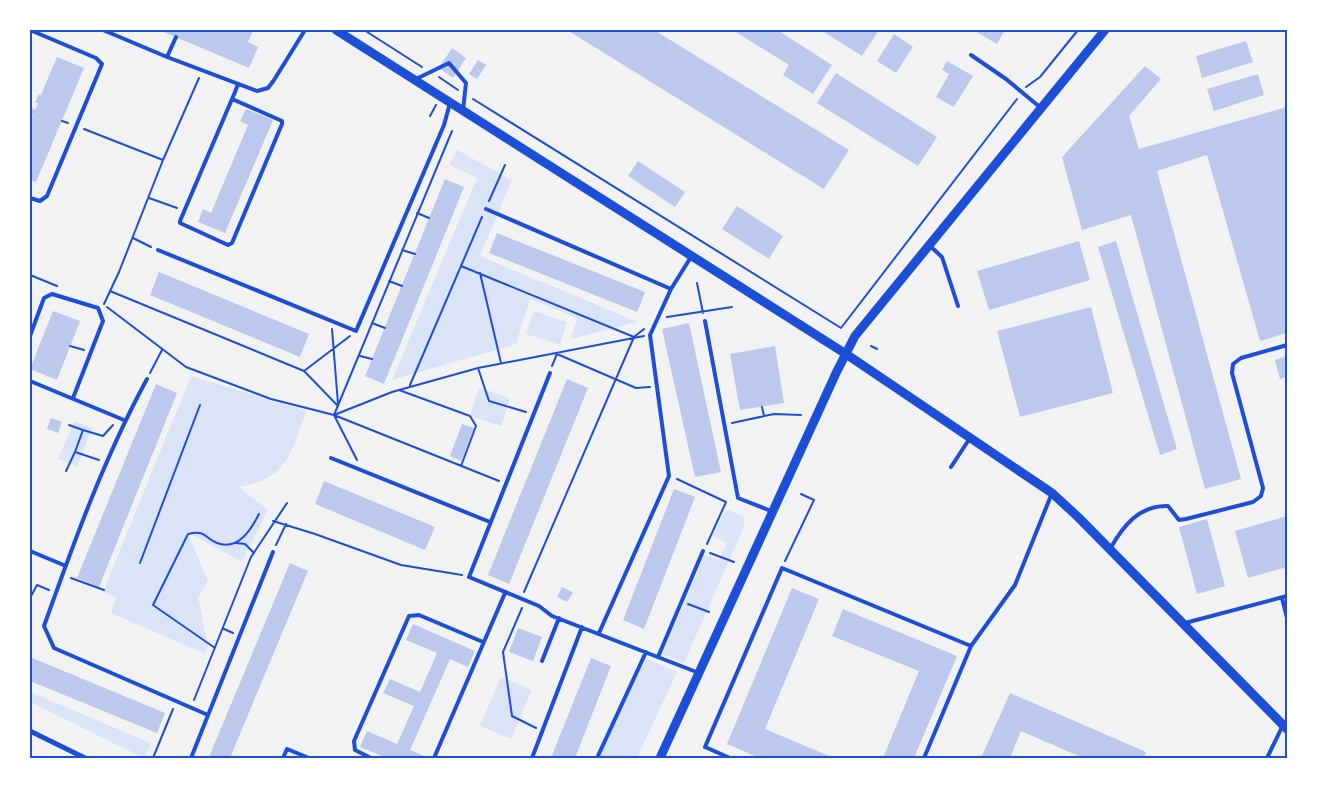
<svg xmlns="http://www.w3.org/2000/svg" width="1317" height="788" font-family="Manrope,sans-serif">
	<rect width="100%" height="100%" fill="#f2f2f2"/>
	<path fill="#dbe4f7" d="M457,150L512,180L480,256L638,322L571,339L577,318L530,299L516,344L392,380L477,178L449,165Z
		M534,311L567,322L560,345L526,334Z
		M191,376L306,411C292,452 287,479 239,487L268,510L242,562L187,532L208,581L198,597L208,646L205,654L111,613L116,598L103,592Z
		M479,388L510,398L501,426L470,416Z
		M74,421L92,428L77,467L58,459Z
		M728,510L743,516L745,521L743,529L684,663L662,654L705,555L719,560L727,543L713,536L724,512Z
		M645,658L677,672L637,758H599Z
		M501,677L532,690L511,739L480,726Z
		M30,692L151,743L144,758L30,702Z"/>
	<path fill="#bdc9ec" d="M159,30H253L248,42L258,47L249,68Z
		M567,30H654L849,150L824,189Z
		M733,30H777L832,65L813,94L783,75L789,65Z
		M821,30H879L862,56Z
		M973,30H1005L997,44Z
		M894,34L913,47L896,73L877,61Z
		M1246,41L1253,62L1202,78L1196,56Z
		M452,48L466,58L453,78L439,68Z
		M57,57L84,68L36,182L30,180V121L33,115L30,114V107L35,110L38,103H35L39,94L41,95Z
		M478,60L486,65L477,79L469,74Z
		M947,61L973,76L954,107L936,97L949,74L942,70Z
		M1145,66L1161,79L1129,116L1139,149L1287,107V333L1260,341L1207,155L1157,171L1241,479L1205,489L1131,215L1082,230L1062,157Z
		M836,73L937,137L918,166L817,103Z
		M1258,74L1264,95L1214,111L1207,89Z
		M246,109L273,120L225,233L198,222L203,209L211,213L248,125L240,121Z
		M638,161L685,192L675,207L628,176Z
		M445,179L464,187L384,384L365,376Z
		M737,206L783,236L769,259L722,229Z
		M497,233L645,292L637,312L489,253Z
		M1079,241L1090,280L989,310L977,271Z
		M1116,241L1177,449L1160,455L1098,247Z
		M159,272L309,334L300,357L150,295Z
		M1091,307L1113,393L1020,417L997,331Z
		M53,311L80,321L57,380L30,369Z
		M689,323L721,472L695,477L662,329Z
		M775,346L784,403L740,410L730,354Z
		M1287,356V377L1280,379L1275,360Z
		M567,379L588,388L509,584L488,575Z
		M156,384L177,393L99,587L77,578Z
		M51,418L62,422L58,433L47,429Z
		M462,424L474,428L461,461L450,456Z
		M324,481L435,527L425,550L315,504Z
		M674,489L695,497L644,629L623,620Z
		M1287,516V567L1248,578L1235,531Z
		M1207,519L1225,586L1197,594L1179,527Z
		M290,563L308,571L230,758L209,757Z
		M562,587L573,592L567,602L557,597Z
		M792,588L819,599L765,729L834,758H760L727,744Z
		M843,609L957,656L914,758H883L919,671L832,636Z
		M413,624L475,651L468,667L450,659L410,750L429,758H387L360,747L367,731L397,744L414,706L383,693L390,679L420,692L437,653L406,640Z
		M518,628L542,637L533,661L509,652Z
		M30,657L165,713L157,733L30,681Z
		M591,658L611,666L575,758H551Z
		M1010,693L1146,752L1144,758H1083L1021,731L1010,758H981Z"/>
	<g fill="none" stroke-linecap="round" stroke-linejoin="round">
		<path stroke="#1d4ed8" stroke-width="2" d="M364,30L422,67
			M439,77L458,90
			M1026,87L1040,77L1078,30
			M473,99L841,328L1017,99
			M430,116L436,105
			M62,121L68,123
			M84,129L163,160
			M149,198L177,208
			M489,201L505,165
			M417,213L429,218
			M133,238L151,247
			M402,250L415,254
			M461,266L634,337
			M480,273L501,363
			M30,275L57,286
			M389,281L402,286
			M697,283L703,313
			M110,291L304,371L350,336
			M104,304L119,272L163,160L199,78
			M107,307L186,367L271,399L334,415L499,481
			M667,317L732,307
			M372,323L385,328
			M332,329L338,404
			M70,346L84,350
			M871,346L877,349
			M360,356L372,359
			M552,366L557,354L636,388L650,387
			M478,368L489,401L526,412
			M305,372L338,406
			M150,373L162,350
			M410,385L482,217
			M399,390L470,416L476,426L461,466
			M762,407L764,416
			M334,415L392,392L478,368L644,336
			M334,415L452,131
			M334,415L357,460
			M732,423L774,414L801,415
			M69,425L83,430
			M99,460L75,452L83,430L103,436L113,425
			M66,471L75,452
			M677,479L726,502L707,544
			M273,521L315,534L401,565L462,575
			M236,543L245,544L253,552
			M276,545L286,524
			M710,553L734,562
			M785,561L814,500L801,494
			M140,563L200,405
			M71,578L104,590
			M524,592L634,337L644,329
			M30,598L37,585L49,590
			M688,604L709,612
			M522,608L503,652L512,716L536,728
			M224,629L233,633
			M215,648L153,605L188,534C207,530 203,537 217,543C238,551 251,530 259,514
			M194,700L251,557L287,503
			M153,758L173,709"/>
		<path stroke="#1d4ed8" stroke-width="4" d="M30,30L96,58L102,64L47,196L40,201L30,198
			M103,30L167,57L257,91L268,88L274,80L305,30
			M971,55L1006,79L1041,108
			M167,57L176,37
			M416,79L449,63L466,83L463,110
			M232,99L282,121V124L232,243L228,245L180,223V221L235,92L238,84
			M486,209L671,289
			M930,246L942,257L958,306
			M158,250L356,331L444,125L450,103
			M705,321L738,498L771,511
			M30,336L44,298L52,294L98,308L103,321L73,398
			M550,373L469,577L539,606L552,616L699,673
			M147,379C104,458 74,542 44,626L54,648L208,715
			M30,381L124,420
			M331,458L490,522
			M951,467L970,438
			M1110,549C1123,526 1139,505 1168,506L1179,520L1186,519L1253,502L1261,496L1263,488L1232,373L1233,364L1241,358L1287,345
			M30,551L66,566
			M1282,598L1287,618
			M1185,623L1287,596
			M599,633L669,476L650,335L671,289L691,257
			M658,657L703,551
			M542,661L559,618
			M191,758L273,552
			M283,758L287,749L309,758
			M371,758L355,750L354,741L409,616L419,615L483,642
			M434,758L505,593
			M532,758L582,627
			M597,758L646,652
			M730,758L705,747L782,568L971,646
			M924,758L971,646L1015,585L1052,493
			M1267,758L1283,725"/>
		<path stroke="#1d4ed8" stroke-width="5" d="M30,731L85,758"/>
		<path stroke="#1d4ed8" stroke-width="9" d="M336,30L846,354L1052,493L1078,517L1287,729
			M660,758L837,371L855,336L1105,30"/>
	</g>
	<rect width="1317" height="788" fill="none" stroke="#ffffff" stroke-width="62"/>
	<rect x="31" y="31" width="1255" height="726" fill="none" stroke="#1d4ed8" stroke-width="2"/>
</svg>
